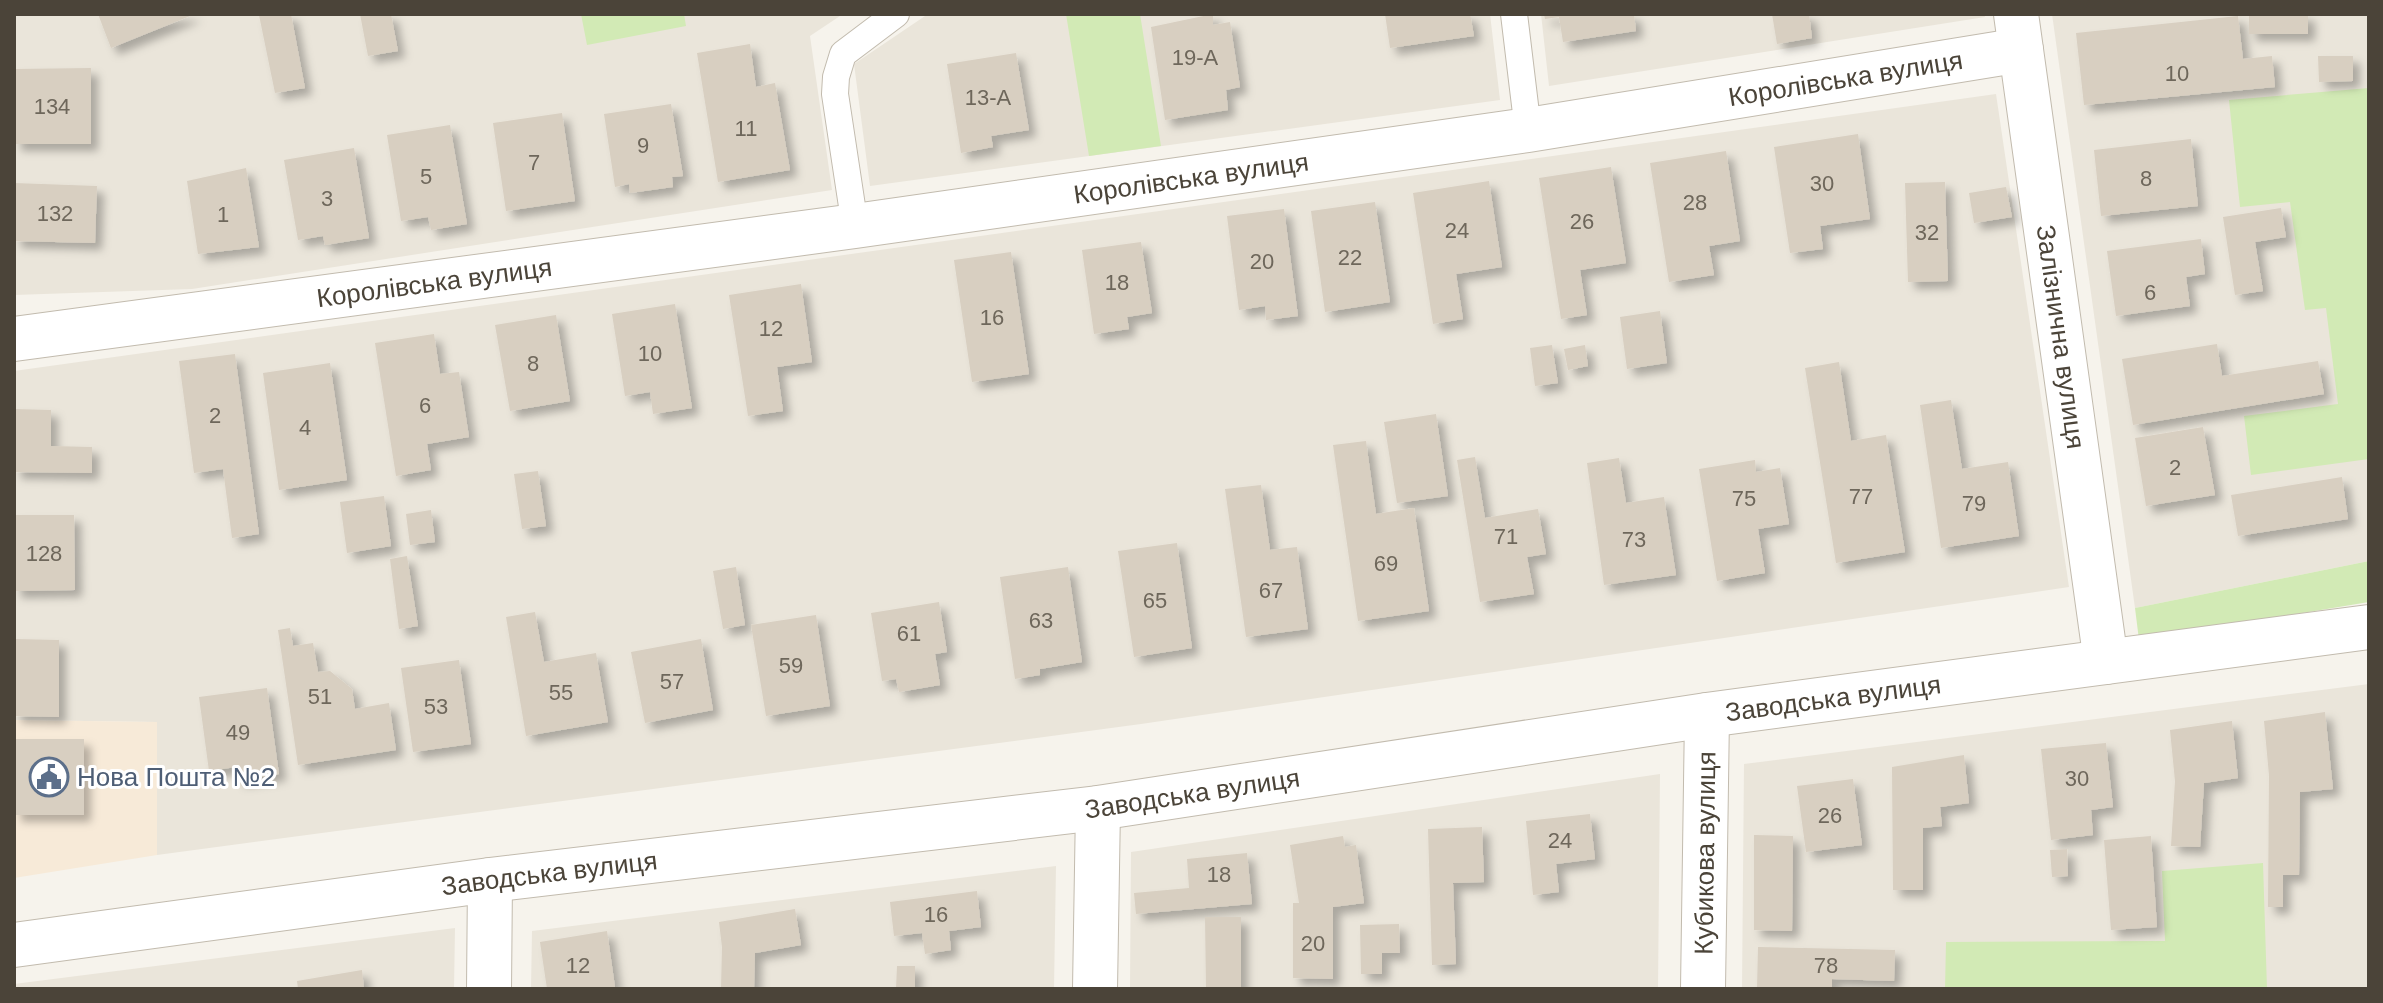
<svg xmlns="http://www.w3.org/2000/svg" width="2383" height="1003" font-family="Arial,sans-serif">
	<defs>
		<filter id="shadow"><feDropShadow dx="7" dy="7" stdDeviation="4" flood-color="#0004"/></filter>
	</defs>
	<rect width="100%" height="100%" fill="#f6f3ec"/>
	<path fill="#eae5da" d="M14,14H843L810,36L832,190L192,289L14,295Z
		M928,14H1490L1500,100L870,186L854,64Z
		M1541,14H1984L1985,17L1549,86Z
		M2052,14H2369V561L2135,608Z
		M1996,94L2069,587L1141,724L157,855V722L14,720V371Z
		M2369,684V989H1742L1744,764Z
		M1660,774L1658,989H1130L1131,852Z
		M1056,866L1054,989H531L532,931Z
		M455,928L454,989H14V984Z"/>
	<path fill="#f7ead8" d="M14,720L157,722V855L14,878Z"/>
	<path fill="#d2eab5" d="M581,14H684L686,26L587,45Z
		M1066,14H1140L1161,146L1089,156Z
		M2369,88V459L2251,475L2244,416L2338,404L2326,308L2305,310L2290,202L2240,207L2229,100Z
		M2369,561V602L2139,640L2135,608Z
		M2263,863L2267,989H1945L1946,942L2165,941L2162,871Z"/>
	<path fill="#d8cfc1" filter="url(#shadow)" d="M98,14H195L111,48Z
		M291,14L305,88L275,93L259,15Z
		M360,14H391L398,51L368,56Z
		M1213,14V25L1230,22L1240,87L1226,90L1228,110L1165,120L1151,27Z
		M1385,14H1470L1474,36L1390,48Z
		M1544,14H1634L1636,31L1563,42L1559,17L1545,19Z
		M1772,14H1809L1812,38L1777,44Z
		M2249,14H2308V34H2249Z
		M2238,16L2243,59L2272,56L2275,87L2084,105L2076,33Z
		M750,44L756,87L775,83L790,170L718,182L697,53Z
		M1016,53L1029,130L991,136L993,147L961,153L947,64Z
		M2318,56H2353V81L2319,82Z
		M91,68V144H14V69Z
		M671,104L683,176L672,177L673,187L630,193L629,184L615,187L604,114Z
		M562,113L575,201L506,211L493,123Z
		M450,125L467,224L431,230L428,217L401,221L387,135Z
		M1858,134L1870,219L1820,226L1823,249L1790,253L1774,147Z
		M2191,139L2198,206L2101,216L2094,150Z
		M354,148L369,238L325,245L323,236L298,240L284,160Z
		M1726,151L1740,241L1709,246L1714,275L1669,282L1650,163Z
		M1611,167L1626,263L1580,270L1587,315L1561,319L1539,178Z
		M246,168L259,247L198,254L187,181Z
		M1489,181L1502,267L1456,274L1463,319L1433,324L1413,193Z
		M1945,182L1948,281L1908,282L1905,183Z
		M14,183L97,186L95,243L14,241Z
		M2006,187L2012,217L1974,223L1969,193Z
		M1375,202L1390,302L1325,312L1311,211Z
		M2281,208L2286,237L2255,242L2263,291L2235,295L2223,217Z
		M1284,209L1298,316L1266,320L1265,306L1239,310L1227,216Z
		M2201,239L2205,274L2186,277L2190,306L2116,316L2107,251Z
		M1141,242L1152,313L1127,317L1129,329L1094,334L1082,250Z
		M1011,252L1029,374L972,382L954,260Z
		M801,284L812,362L777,367L783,411L748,416L729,295Z
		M675,304L692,408L653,414L650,392L625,396L612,314Z
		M1660,311L1667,363L1627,369L1620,317Z
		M556,315L570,401L510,411L495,325Z
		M434,334L440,374L459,372L469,437L427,444L431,470L396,476L375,343Z
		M2217,344L2222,376L2318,361L2324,394L2133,425L2122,359Z
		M1552,345L1558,383L1535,386L1530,348Z
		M1585,345L1588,366L1568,370L1564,349Z
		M235,354L259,534L232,538L223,469L194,473L179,361Z
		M1839,362L1851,441L1886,435L1905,552L1836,563L1805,368Z
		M330,363L347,480L279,490L263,373Z
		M1951,400L1962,469L2008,462L2019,536L1941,548L1920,405Z
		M14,409L51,410V446L92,447V473L14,472Z
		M1436,414L1448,496L1397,503L1384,422Z
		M2203,427L2215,495L2146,506L2135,438Z
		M1366,441L1376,514L1414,508L1429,611L1358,621L1333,445Z
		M1475,457L1485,518L1538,509L1546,554L1527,557L1534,594L1480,602L1457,460Z
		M1619,458L1626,503L1664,497L1676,575L1604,585L1587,463Z
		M1755,460L1756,472L1780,468L1789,524L1758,529L1765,573L1717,581L1699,469Z
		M538,471L546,526L522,529L514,474Z
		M2342,477L2348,519L2238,536L2231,495Z
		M1261,485L1270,550L1297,547L1308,629L1246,637L1225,489Z
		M384,496L391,546L347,553L340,502Z
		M431,510L435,542L410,545L406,514Z
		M14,515H74L75,590L14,591Z
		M1177,543L1192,648L1134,657L1118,551Z
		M407,556L418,626L399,629L390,559Z
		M736,567L745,625L723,629L713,571Z
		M1068,567L1082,662L1040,669V675L1015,679L1000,577Z
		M939,602L947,652L935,654L940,685L899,692L896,679L882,681L871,613Z
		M535,612L544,662L596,653L608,722L526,736L506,617Z
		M816,615L830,706L766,716L751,625Z
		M290,628L293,646L313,643L318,672L330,671L352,689L355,709L389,703L396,750L298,765L278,630Z
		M14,639L59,640V717L14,716Z
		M701,639L713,710L645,723L631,652Z
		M459,660L471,744L413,752L401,668Z
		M267,688L279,774L238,780L236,767L209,771L199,697Z
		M2325,712L2333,789L2300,792L2299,875H2283V907H2268L2269,775L2264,721Z
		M2232,721L2238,778L2204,783L2200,847L2171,846L2175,781L2170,730Z
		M14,739H84V815H14Z
		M2106,743L2113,807L2091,810L2093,835L2051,840L2041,749Z
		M1964,755L1969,803L1940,807L1942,826L1923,828V890H1893L1892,767Z
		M1853,779L1862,845L1806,852L1797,786Z
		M1590,814L1595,859L1556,864L1559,892L1533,895L1526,821Z
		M1482,827L1484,882L1453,883L1456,964L1432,965L1428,829Z
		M1754,835L1793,836L1792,931L1754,930Z
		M1343,836L1345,847L1356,845L1364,903L1333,907V979L1293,978V903H1299L1290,845Z
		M2151,836L2157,927L2111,930L2104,840Z
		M2067,849L2068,876L2052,877L2050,850Z
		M1247,853L1252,904L1136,914L1134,893L1189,888L1187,859Z
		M977,891L981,927L949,931L951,950L925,954L922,933L894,936L890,902Z
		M795,909L801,945L755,953L754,989H721L722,947L719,922Z
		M1205,917H1241V989H1206Z
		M1399,924L1400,953H1382V974H1361L1360,925Z
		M607,931L615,987L547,989L540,942Z
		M1758,947L1895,950L1894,981L1832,979V989H1757Z
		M897,966H915V989H896Z
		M362,970L364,989H298L297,981Z"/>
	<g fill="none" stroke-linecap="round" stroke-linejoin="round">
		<defs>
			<path id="lane" d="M1514,14L1528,130
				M855,226L835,94L836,77L843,54L896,14"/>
			<g id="street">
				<path id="s1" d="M2016,14L2106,662"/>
				<path id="s2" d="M14,339L855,226L1528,130L2021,50"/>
				<path id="s3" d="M14,945L490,880L1098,808L1707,715L2369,627"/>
				<path d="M489,989L490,880"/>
				<path d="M1095,989L1098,808"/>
				<path id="s4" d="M1703,989L1707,715"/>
			</g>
		</defs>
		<use href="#lane" stroke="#c2bbae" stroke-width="28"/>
		<use href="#street" stroke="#c2bbae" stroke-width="46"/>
		<use href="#lane" stroke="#fff" stroke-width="26"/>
		<use href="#street" stroke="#fff" stroke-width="44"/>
	</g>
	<defs>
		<symbol id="civic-ring" viewBox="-11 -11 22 22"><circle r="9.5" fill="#fff" stroke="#5c6f8a" stroke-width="1.5"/><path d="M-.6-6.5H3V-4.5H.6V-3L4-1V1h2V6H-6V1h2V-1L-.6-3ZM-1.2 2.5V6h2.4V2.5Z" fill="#5c6f8a"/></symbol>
	</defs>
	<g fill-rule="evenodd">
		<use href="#civic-ring" x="27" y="755" width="44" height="44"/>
	</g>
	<g text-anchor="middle" stroke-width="6" stroke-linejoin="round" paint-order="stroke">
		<g font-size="22" fill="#6e675b">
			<text x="1195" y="65">19-А</text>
			<text x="2177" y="81">10</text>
			<text x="988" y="105">13-А</text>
			<text x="52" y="114">134</text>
			<text x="746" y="136">11</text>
			<text x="643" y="153">9</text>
			<text x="534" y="170">7</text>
			<text x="426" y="184">5</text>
			<text x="2146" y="186">8</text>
			<text x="1822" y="191">30</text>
			<text x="327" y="206">3</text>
			<text x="1695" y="210">28</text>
			<text x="55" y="221">132</text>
			<text x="223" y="222">1</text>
			<text x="1582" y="229">26</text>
			<text x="1457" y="238">24</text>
			<text x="1927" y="240">32</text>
			<text x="1350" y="265">22</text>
			<text x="1262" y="269">20</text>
			<text x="1117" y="290">18</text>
			<text x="2150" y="300">6</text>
			<text x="992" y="325">16</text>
			<text x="771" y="336">12</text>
			<text x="650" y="361">10</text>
			<text x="533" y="371">8</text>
			<text x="425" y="413">6</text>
			<text x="215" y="423">2</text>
			<text x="305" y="435">4</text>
			<text x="2175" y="475">2</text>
			<text x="1861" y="504">77</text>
			<text x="1744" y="506">75</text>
			<text x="1974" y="511">79</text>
			<text x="1506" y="544">71</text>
			<text x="1634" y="547">73</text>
			<text x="44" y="561">128</text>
			<text x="1386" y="571">69</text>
			<text x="1271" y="598">67</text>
			<text x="1155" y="608">65</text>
			<text x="1041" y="628">63</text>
			<text x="909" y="641">61</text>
			<text x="791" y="673">59</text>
			<text x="672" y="689">57</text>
			<text x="561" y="700">55</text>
			<text x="320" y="704">51</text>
			<text x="436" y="714">53</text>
			<text x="238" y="740">49</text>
			<text x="2077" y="786">30</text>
			<text x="1830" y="823">26</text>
			<text x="1560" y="848">24</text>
			<text x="1219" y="882">18</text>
			<text x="936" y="922">16</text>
			<text x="1313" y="951">20</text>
			<text x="578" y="973">12</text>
			<text x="1826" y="973">78</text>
		</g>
		<g font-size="26" fill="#4b4439" stroke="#fff">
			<text dy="9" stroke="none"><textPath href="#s2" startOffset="1850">Королівська вулиця</textPath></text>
			<text dy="9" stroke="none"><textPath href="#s2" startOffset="1188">Королівська вулиця</textPath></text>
			<text dy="9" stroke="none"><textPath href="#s2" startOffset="424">Королівська вулиця</textPath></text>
			<text dy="9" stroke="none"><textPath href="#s1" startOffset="326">Залізнична вулиця</textPath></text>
			<text dy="9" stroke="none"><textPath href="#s3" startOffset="1836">Заводська вулиця</textPath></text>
			<text dy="9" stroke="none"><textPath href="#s3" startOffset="1188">Заводська вулиця</textPath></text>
			<text dy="9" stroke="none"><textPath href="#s4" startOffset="136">Кубикова вулиця</textPath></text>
			<text dy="9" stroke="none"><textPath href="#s3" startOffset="540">Заводська вулиця</textPath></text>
		</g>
		<g font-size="26" fill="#4e5e75" stroke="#fff" text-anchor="start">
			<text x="77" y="786">Нова Пошта №2</text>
		</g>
	</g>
	<rect width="2383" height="1003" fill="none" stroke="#4b4439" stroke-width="32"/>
</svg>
